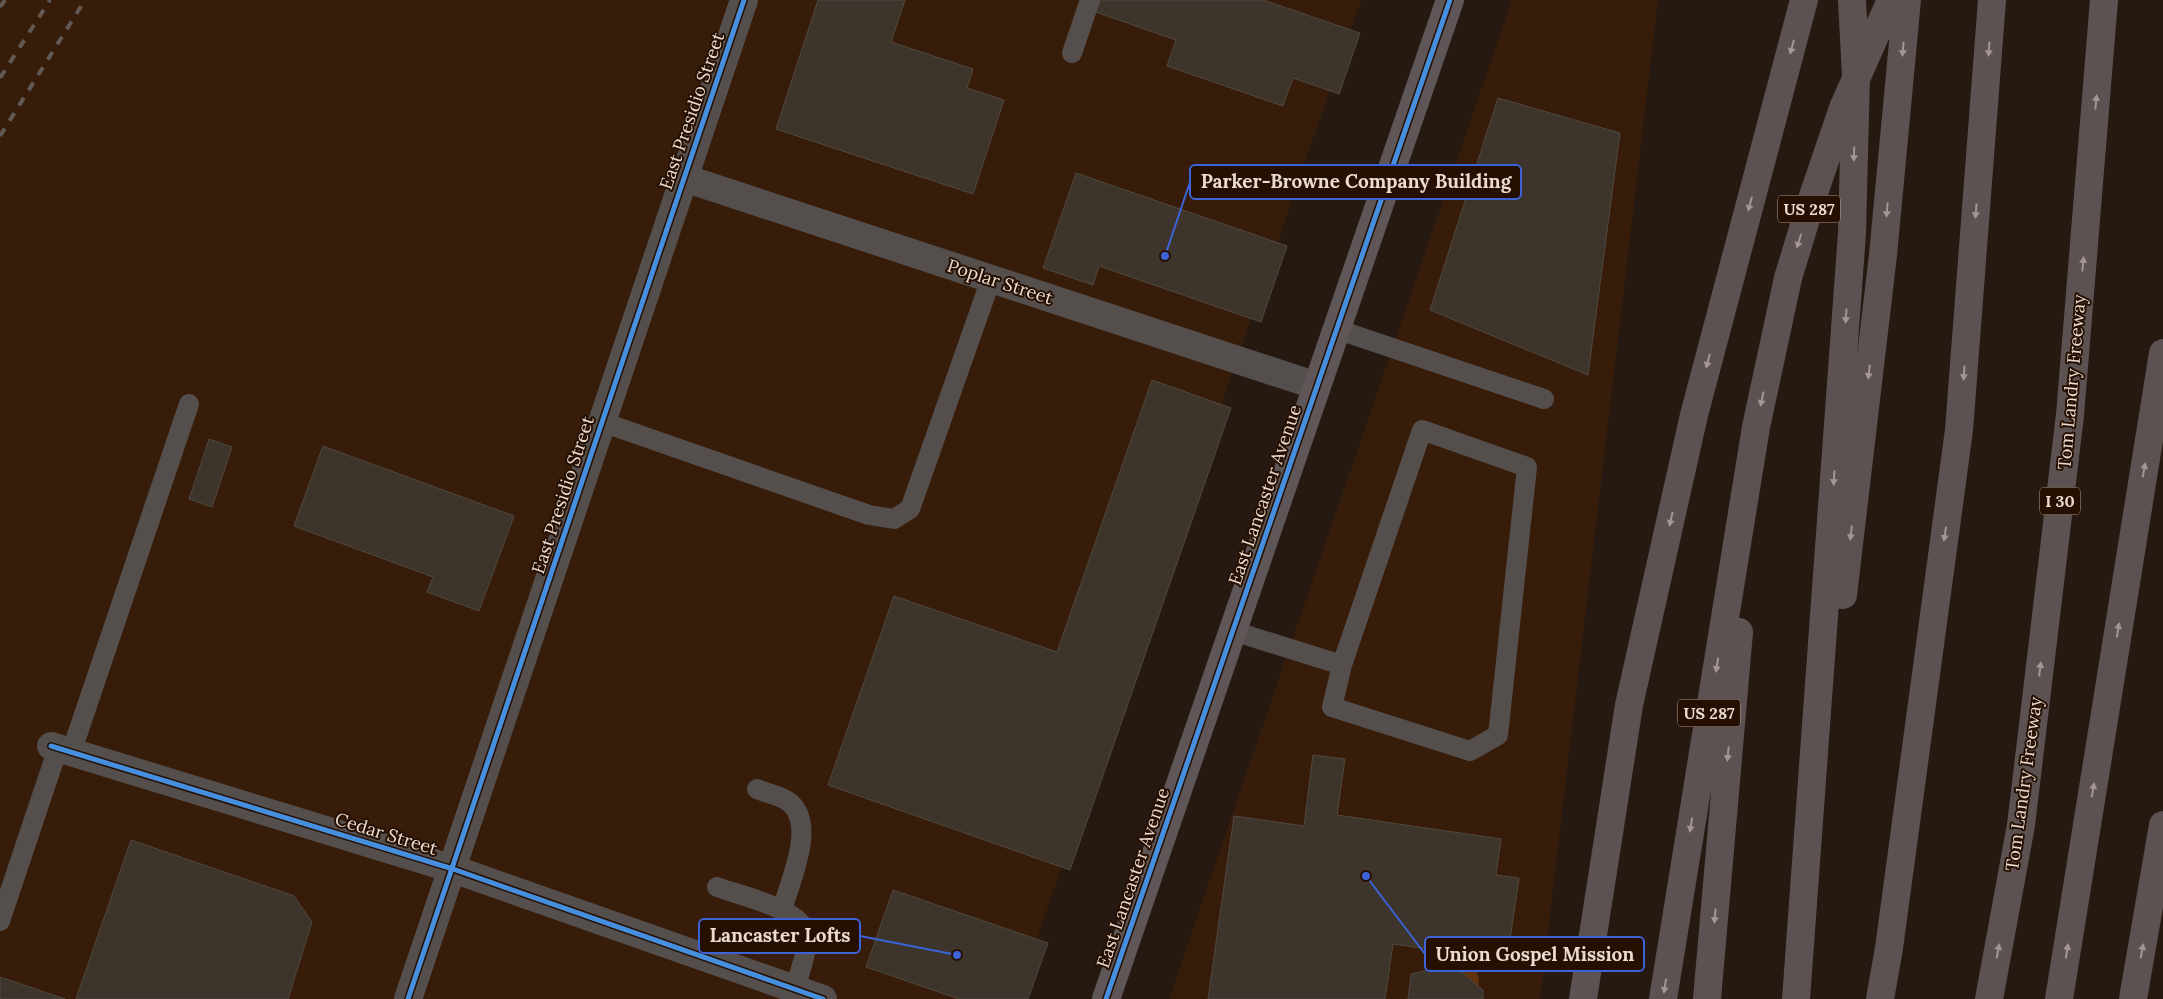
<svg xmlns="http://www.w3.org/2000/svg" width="2163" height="999" font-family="Lora,serif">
	<rect width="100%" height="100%" fill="#261911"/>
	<path fill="#371d09" d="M0,0H1361L1016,999H0Z
		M1512,0H1658L1540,999H1169Z"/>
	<path fill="#61330d" d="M1427,955C1444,958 1477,956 1479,980C1479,985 1477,993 1476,999H1421Z"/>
	<path fill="#3d342c" stroke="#514840" d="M818,0H905L891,42L973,69L967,88L1004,100L973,194L776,129Z
		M1093,0H1263L1360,33L1339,94L1293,78L1283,106L1167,66L1176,40L1090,10Z
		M1498,98L1620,133L1588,375L1430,310Z
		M1076,173L1287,246L1261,322L1099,266L1093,285L1043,268Z
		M1152,380L1231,408L1070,870L828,785L894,596L1057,652Z
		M209,439L232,447L212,507L189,499Z
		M323,446L514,516L479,611L427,592L433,577L294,526Z
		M1313,755L1345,759L1337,815L1501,839L1496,875L1519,878L1507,960L1393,944L1385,999H1208L1234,816L1304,826Z
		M131,840L294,896L312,922L288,999H76Z
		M893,890L1048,943L1028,999H959L866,967Z
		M1452,964L1483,990V999H1408L1411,974Z
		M0,977L65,999H0Z"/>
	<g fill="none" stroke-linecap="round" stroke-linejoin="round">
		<path stroke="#544e4d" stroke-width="20" d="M1072,53L1090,0
			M1336,329L1544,399
			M602,422L869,515L894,519L910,509L991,279
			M1233,631L1342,665L1422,430L1527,467L1498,735L1470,751L1332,707L1342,665
			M71,753L189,404
			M757,789C766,793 778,795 786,800C819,820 790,881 782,910
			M717,887C738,895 802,909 806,933C809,950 799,973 795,989
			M0,921L58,748"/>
		<path stroke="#544e4d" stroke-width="28" d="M684,178L1317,386
			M51,746L453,869L823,999
			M408,999L744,0"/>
		<path stroke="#5f5757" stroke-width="28" d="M1106,999L1450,0"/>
		<path stroke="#5c5252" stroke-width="28" d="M1843,595L1883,255L1907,0
			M1583,999L1629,705L1694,415L1804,0
			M1663,999L1756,427L1788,278L1813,196L1843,108L1891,0
			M1707,999L1739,632
			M1796,999L1852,233L1856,76L1852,0
			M1880,999L1889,948L1959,430L1992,0
			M1989,999L2021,825L2070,415L2104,0
			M2059,999L2163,353
			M2133,999L2163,825"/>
		<path stroke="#605956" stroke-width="4" stroke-dasharray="9 9" stroke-linecap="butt" d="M0,7L5,0
			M0,78L50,0
			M0,136L85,0"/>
		<defs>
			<path id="cycleway" d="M51,746L453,869L823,999
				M408,999L744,0
				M1106,999L1450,0"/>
		</defs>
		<use href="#cycleway" stroke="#250f01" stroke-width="8"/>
		<use href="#cycleway" stroke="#468fdf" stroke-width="5"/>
	</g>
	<defs><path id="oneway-solid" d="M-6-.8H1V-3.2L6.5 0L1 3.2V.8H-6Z" transform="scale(1.25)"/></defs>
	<g fill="#a49692">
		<use href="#oneway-solid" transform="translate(1792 47) rotate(105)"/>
		<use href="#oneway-solid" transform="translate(1903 49) rotate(95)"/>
		<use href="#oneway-solid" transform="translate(1989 49) rotate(94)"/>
		<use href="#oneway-solid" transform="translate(2096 102) rotate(-85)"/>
		<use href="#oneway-solid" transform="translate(1854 154) rotate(92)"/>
		<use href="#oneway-solid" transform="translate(1750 204) rotate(105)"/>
		<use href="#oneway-solid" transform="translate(1887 210) rotate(95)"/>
		<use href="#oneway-solid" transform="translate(1976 211) rotate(94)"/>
		<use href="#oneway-solid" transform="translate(1799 241) rotate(107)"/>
		<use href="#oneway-solid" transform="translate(2083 264) rotate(-85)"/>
		<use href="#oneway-solid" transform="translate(1846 316) rotate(94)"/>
		<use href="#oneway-solid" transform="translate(1708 361) rotate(105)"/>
		<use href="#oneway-solid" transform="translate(1869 372) rotate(97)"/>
		<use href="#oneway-solid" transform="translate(1964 373) rotate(94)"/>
		<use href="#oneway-solid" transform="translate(1762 399) rotate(102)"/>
		<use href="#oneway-solid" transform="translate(2144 470) rotate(-81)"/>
		<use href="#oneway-solid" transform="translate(1834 478) rotate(94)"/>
		<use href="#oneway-solid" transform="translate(1671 519) rotate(103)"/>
		<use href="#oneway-solid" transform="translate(1851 533) rotate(97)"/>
		<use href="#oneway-solid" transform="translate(1945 534) rotate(98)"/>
		<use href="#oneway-solid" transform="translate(2118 630) rotate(-81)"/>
		<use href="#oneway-solid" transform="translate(1717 665) rotate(99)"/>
		<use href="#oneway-solid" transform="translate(2040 669) rotate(-83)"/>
		<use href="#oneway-solid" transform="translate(1728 754) rotate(95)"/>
		<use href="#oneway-solid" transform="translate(2093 790) rotate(-81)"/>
		<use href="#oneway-solid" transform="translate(1691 825) rotate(99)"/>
		<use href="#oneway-solid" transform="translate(1715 916) rotate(95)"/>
		<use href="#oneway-solid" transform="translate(1998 951) rotate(-80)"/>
		<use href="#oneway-solid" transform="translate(2067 951) rotate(-81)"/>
		<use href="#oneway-solid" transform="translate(2142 951) rotate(-80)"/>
		<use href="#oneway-solid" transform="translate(1665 986) rotate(99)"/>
	</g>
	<g text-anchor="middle" stroke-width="4" stroke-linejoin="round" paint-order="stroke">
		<g fill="#250f01" stroke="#b09e93" stroke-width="1">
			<rect x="1778" y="195.5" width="62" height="27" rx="4"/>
			<rect x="2040" y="487.5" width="40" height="27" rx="4"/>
			<rect x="1678" y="699.5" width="62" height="27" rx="4"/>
		</g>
		<g font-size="16" font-weight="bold" fill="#ebdbd1">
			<text x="1809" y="215">US 287</text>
			<text x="2060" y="507">I 30</text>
			<text x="1709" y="719">US 287</text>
		</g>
		<g font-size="18" fill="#ebdbd1" stroke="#250f01">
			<text transform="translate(692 111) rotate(-71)" y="6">East Presidio Street</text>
			<text transform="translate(1000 282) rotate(18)" y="6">Poplar Street</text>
			<text transform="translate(2072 382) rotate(-85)" y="6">Tom Landry Freeway</text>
			<text transform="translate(563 495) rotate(-72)" y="6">East Presidio Street</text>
			<text transform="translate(1265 495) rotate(-71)" y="6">East Lancaster Avenue</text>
			<text transform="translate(2024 784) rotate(-82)" y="6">Tom Landry Freeway</text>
			<text transform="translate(386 834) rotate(17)" y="6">Cedar Street</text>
			<text transform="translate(1133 878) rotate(-71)" y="6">East Lancaster Avenue</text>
		</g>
	</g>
	<path fill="none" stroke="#3c63d7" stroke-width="2" d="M1165 256L1190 182M957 955L860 936M1366 876L1425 954"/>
	<g fill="#3c63d7" stroke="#250f01" stroke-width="2">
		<circle cx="1165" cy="256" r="5"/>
		<circle cx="957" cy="955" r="5"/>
		<circle cx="1366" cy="876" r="5"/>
	</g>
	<g fill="#250f01" stroke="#3c63d7" stroke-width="2">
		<rect x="1190" y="165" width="331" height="34" rx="5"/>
		<rect x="699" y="919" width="161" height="34" rx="5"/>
		<rect x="1425" y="937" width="219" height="34" rx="5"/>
	</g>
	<g font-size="19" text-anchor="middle" font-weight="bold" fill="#ebdbd1">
		<text x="1356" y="188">Parker-Browne Company Building</text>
		<text x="780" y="942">Lancaster Lofts</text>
		<text x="1535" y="961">Union Gospel Mission</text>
	</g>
</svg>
